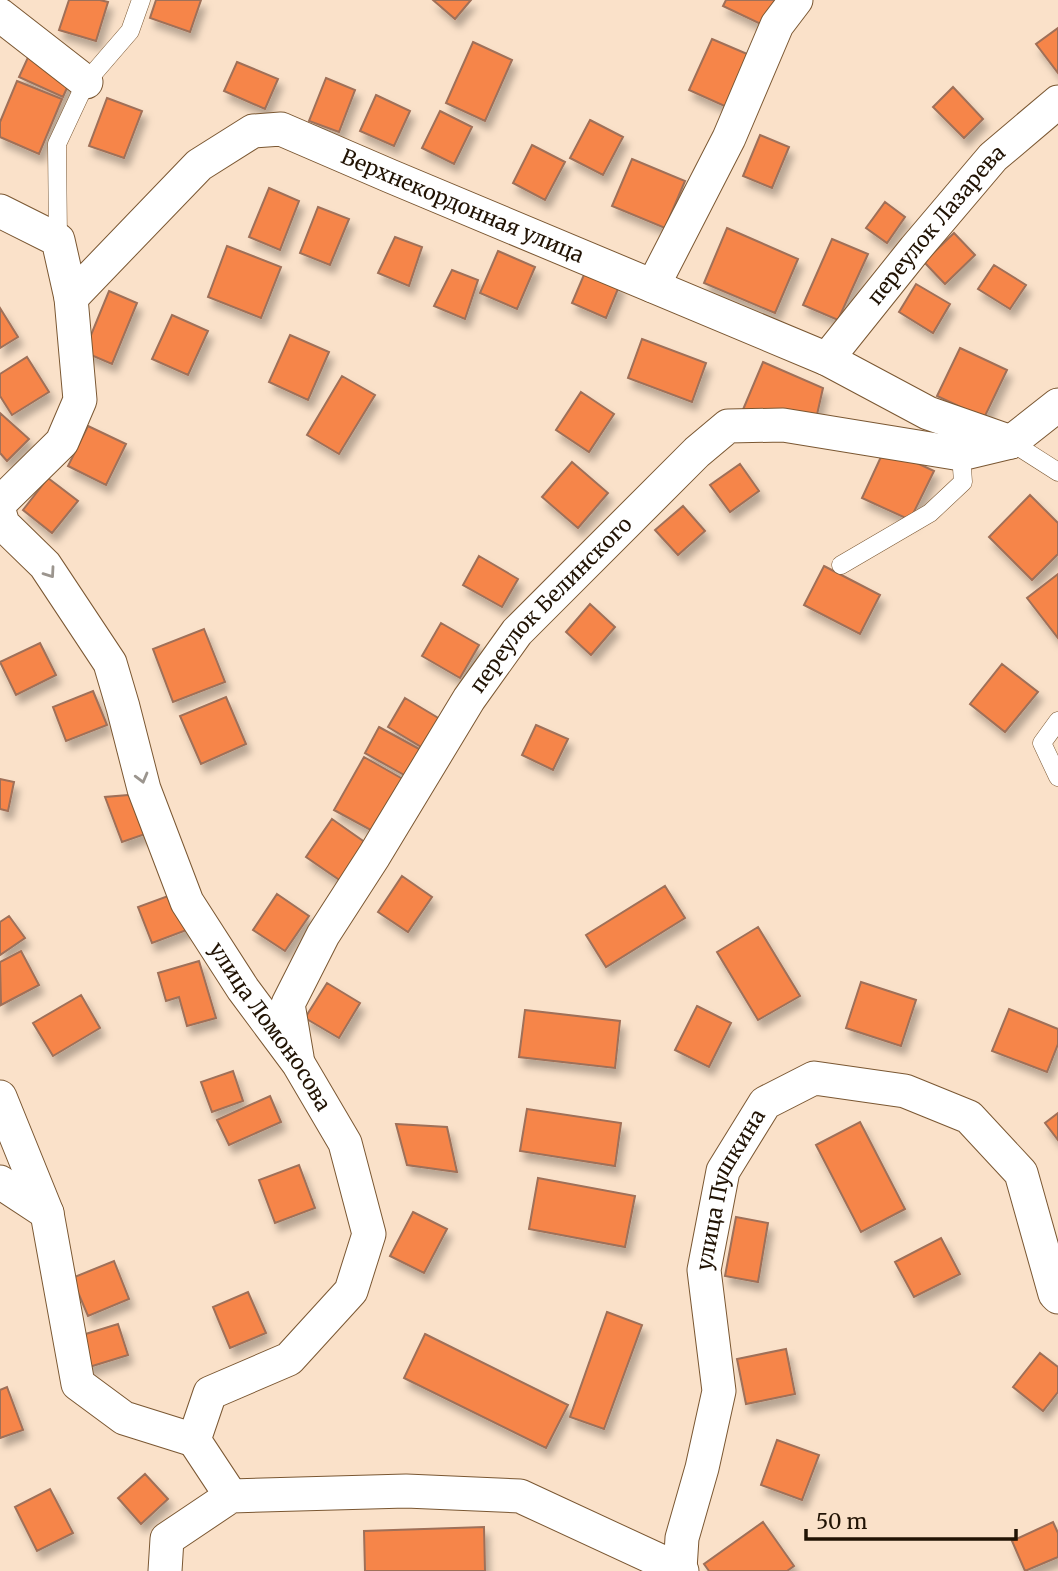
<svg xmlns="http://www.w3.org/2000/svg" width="1058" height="1571" font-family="Merriweather,serif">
	<defs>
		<filter id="shadow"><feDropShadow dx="4.5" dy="8" stdDeviation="3.5" flood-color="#0004"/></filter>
	</defs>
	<rect width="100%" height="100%" fill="#fae1c9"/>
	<path fill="#f6854a" stroke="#9f6f58" stroke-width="2" filter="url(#shadow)" d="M69,0H100L108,2L96,41L59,30Z
		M156,0H201L190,32L150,18Z
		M433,0H471L455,19Z
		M726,0H779L767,27L723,6Z
		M1058,28V73L1036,44Z
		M712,39L752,56L729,108L689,90Z
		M473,42L512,60L485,121L446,103Z
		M30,53L74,72L63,97L19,77Z
		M237,62L278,79L265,109L224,91Z
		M326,78L355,90L339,132L309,121Z
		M17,81L62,99L39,154L0,137V122Z
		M953,87L983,119L964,138L933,107Z
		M376,95L410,111L394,146L360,131Z
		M107,98L142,111L124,158L89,146Z
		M440,111L472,127L454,164L422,148Z
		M590,120L623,137L603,175L570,158Z
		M760,135L789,147L772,188L743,176Z
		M532,145L565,162L545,200L513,183Z
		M632,159L685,181L665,228L612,206Z
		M269,188L299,201L280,250L249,237Z
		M885,202L905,217L887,243L866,228Z
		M318,207L349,219L330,265L300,253Z
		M727,228L798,259L775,313L704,283Z
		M954,233L975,255L945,284L924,262Z
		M395,237L422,247L409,286L378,273Z
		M832,239L868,254L838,320L803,305Z
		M227,246L281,267L261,318L208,297Z
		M498,251L535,267L517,309L480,293Z
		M994,265L1026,285L1010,309L978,289Z
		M452,270L478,280L465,319L434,306Z
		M586,270L620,284L606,318L572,303Z
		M916,284L950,304L933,333L899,312Z
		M109,291L137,303L112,364L84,352Z
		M0,308L18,337L0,348Z
		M172,315L208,331L188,375L152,359Z
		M290,335L329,352L308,400L269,382Z
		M642,339L706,363L692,402L628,378Z
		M960,348L1007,370L984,418L937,396Z
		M27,357L49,392L12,415L0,396V374Z
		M763,362L823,388L816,419L742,412Z
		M342,376L375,395L339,454L307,435Z
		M581,392L614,414L589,452L556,430Z
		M0,413L29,439L7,461L0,453Z
		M88,426L126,444L106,485L68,466Z
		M885,448L934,471L910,520L862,498Z
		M572,462L608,493L578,528L542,497Z
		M740,464L759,491L730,512L710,485Z
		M48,478L78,501L52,533L23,510Z
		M1030,495L1058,523V554L1032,580L989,537Z
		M683,506L705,531L678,555L655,530Z
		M479,556L518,579L502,607L463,585Z
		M824,566L880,595L860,634L804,605Z
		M1058,574V638L1027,598Z
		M590,604L615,627L591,655L566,632Z
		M441,623L479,645L460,678L422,656Z
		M204,629L225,682L173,702L153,649Z
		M40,643L56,675L16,695L0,662Z
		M1002,664L1038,692L1005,732L970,704Z
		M93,691L107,725L66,741L53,707Z
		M226,697L246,744L201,764L180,716Z
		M405,698L440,719L423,748L388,727Z
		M536,725L568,739L553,770L522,755Z
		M379,727L421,750L406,776L365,753Z
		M364,757L408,782L378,834L334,810Z
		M0,779L14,782L8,811L0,809Z
		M140,794L154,831L122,842L105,797Z
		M332,819L366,843L341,881L306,857Z
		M402,876L432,897L408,932L378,912Z
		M665,886L685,918L606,967L586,935Z
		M179,892L192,928L152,943L138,907Z
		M277,894L309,916L285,951L253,930Z
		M9,916L25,938L0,955V922Z
		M758,927L800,996L758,1020L717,952Z
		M21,951L39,985L1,1005L0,962Z
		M199,961L216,1018L187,1026L179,997L166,1001L158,973Z
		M861,982L916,1000L901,1046L846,1028Z
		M327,983L360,1003L339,1038L305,1018Z
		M81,995L100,1028L53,1056L33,1023Z
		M697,1006L731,1023L709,1067L675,1050Z
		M1009,1009L1058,1029V1044L1047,1072L992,1051Z
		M525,1010L620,1021L615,1068L519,1057Z
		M233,1071L243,1101L212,1112L201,1082Z
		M270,1096L281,1122L229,1145L217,1120Z
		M527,1109L621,1123L615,1166L520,1151Z
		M1058,1113V1140L1045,1123Z
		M860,1122L905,1209L861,1232L816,1145Z
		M396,1124L447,1127L457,1172L407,1165Z
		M299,1165L315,1208L275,1223L259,1180Z
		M538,1178L635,1196L625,1247L529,1229Z
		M413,1212L447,1229L424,1273L390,1256Z
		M736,1217L768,1223L758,1282L725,1276Z
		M941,1238L960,1274L914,1297L895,1262Z
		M114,1261L129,1299L88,1316L72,1278Z
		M248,1292L266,1333L230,1348L213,1307Z
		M607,1312L642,1325L604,1429L570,1417Z
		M118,1324L128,1355L86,1368L76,1337Z
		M425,1334L568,1405L546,1448L404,1378Z
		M786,1349L795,1394L746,1404L737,1359Z
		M1040,1353L1058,1367V1392L1043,1411L1013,1387Z
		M7,1387L23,1430L0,1438V1390Z
		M777,1440L819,1455L802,1500L761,1485Z
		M145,1474L168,1499L141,1524L118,1498Z
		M50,1489L73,1533L37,1551L15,1507Z
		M763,1522L794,1566L787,1571H709L704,1564Z
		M1053,1522L1058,1533V1557L1025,1571L1012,1541Z
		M484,1527L485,1571H365L364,1531Z"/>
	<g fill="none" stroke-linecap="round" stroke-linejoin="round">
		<defs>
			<path id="service" d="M58,240L57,144L86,82L130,31L141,0
				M1011,442L1058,472
				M841,565L930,513L963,482L961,454
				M1058,721L1042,743L1058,777"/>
			<g id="minor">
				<path d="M0,15L86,82"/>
				<path id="s1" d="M0,211L58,240L71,298L199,165L253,131L281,129L390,176L827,359L928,413L1011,442"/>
				<path d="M653,286L729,138L777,25L796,0"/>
				<path id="s2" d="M827,359L915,249L993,157L1058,102"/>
				<path d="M0,503L62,442L80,400L71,298"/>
				<path id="s3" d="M0,514L3,524L45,565L110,663L123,707L144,789L187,902L243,989L298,1063L345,1143L369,1234L351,1291L289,1359L210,1393L194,1440L231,1496"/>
				<path id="s4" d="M297,1057L288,1004L323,935L374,856L469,699L517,632L697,452L728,426L783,425L961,454L1011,442L1058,405"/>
				<path d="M0,1097L47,1213L78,1384L124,1418L194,1440"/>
				<path d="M0,1182L47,1213"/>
				<path id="s5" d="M680,1569L682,1538L702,1468L719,1391L704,1270L723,1171L765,1103L814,1078L905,1091L969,1117L1021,1173L1055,1294L1058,1297"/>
				<path d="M165,1571L167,1539L231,1496L406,1491L520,1496L682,1571"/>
			</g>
		</defs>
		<use href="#service" stroke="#7a5732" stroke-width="19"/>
		<use href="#minor" stroke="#7a5732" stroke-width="35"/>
		<use href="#service" stroke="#fff" stroke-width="18"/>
		<use href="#minor" stroke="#fff" stroke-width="33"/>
	</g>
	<defs><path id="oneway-chevron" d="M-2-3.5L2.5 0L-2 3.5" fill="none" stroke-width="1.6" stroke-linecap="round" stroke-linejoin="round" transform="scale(1.75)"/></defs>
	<g stroke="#9b958e">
		<use href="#oneway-chevron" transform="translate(50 573) rotate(55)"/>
		<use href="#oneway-chevron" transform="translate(142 778) rotate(75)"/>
	</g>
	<g text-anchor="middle" stroke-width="5" stroke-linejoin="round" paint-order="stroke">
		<g font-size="21" fill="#211304" stroke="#fae1c9">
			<text dy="7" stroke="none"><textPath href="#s1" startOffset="598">Верхнекордонная улица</textPath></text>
			<text dy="7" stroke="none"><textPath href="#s2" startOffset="173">переулок Лазарева</textPath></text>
			<text dy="7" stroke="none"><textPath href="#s4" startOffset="534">переулок Белинского</textPath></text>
			<text dy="7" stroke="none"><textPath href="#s3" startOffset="588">улица Ломоносова</textPath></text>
			<text dy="7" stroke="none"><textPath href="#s5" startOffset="390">улица Пушкина</textPath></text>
		</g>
	</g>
	<path d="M806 1529v10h210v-10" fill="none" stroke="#211304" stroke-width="3.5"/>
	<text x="816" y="1529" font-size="21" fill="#211304" stroke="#fae1c9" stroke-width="5" paint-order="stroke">50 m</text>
</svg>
